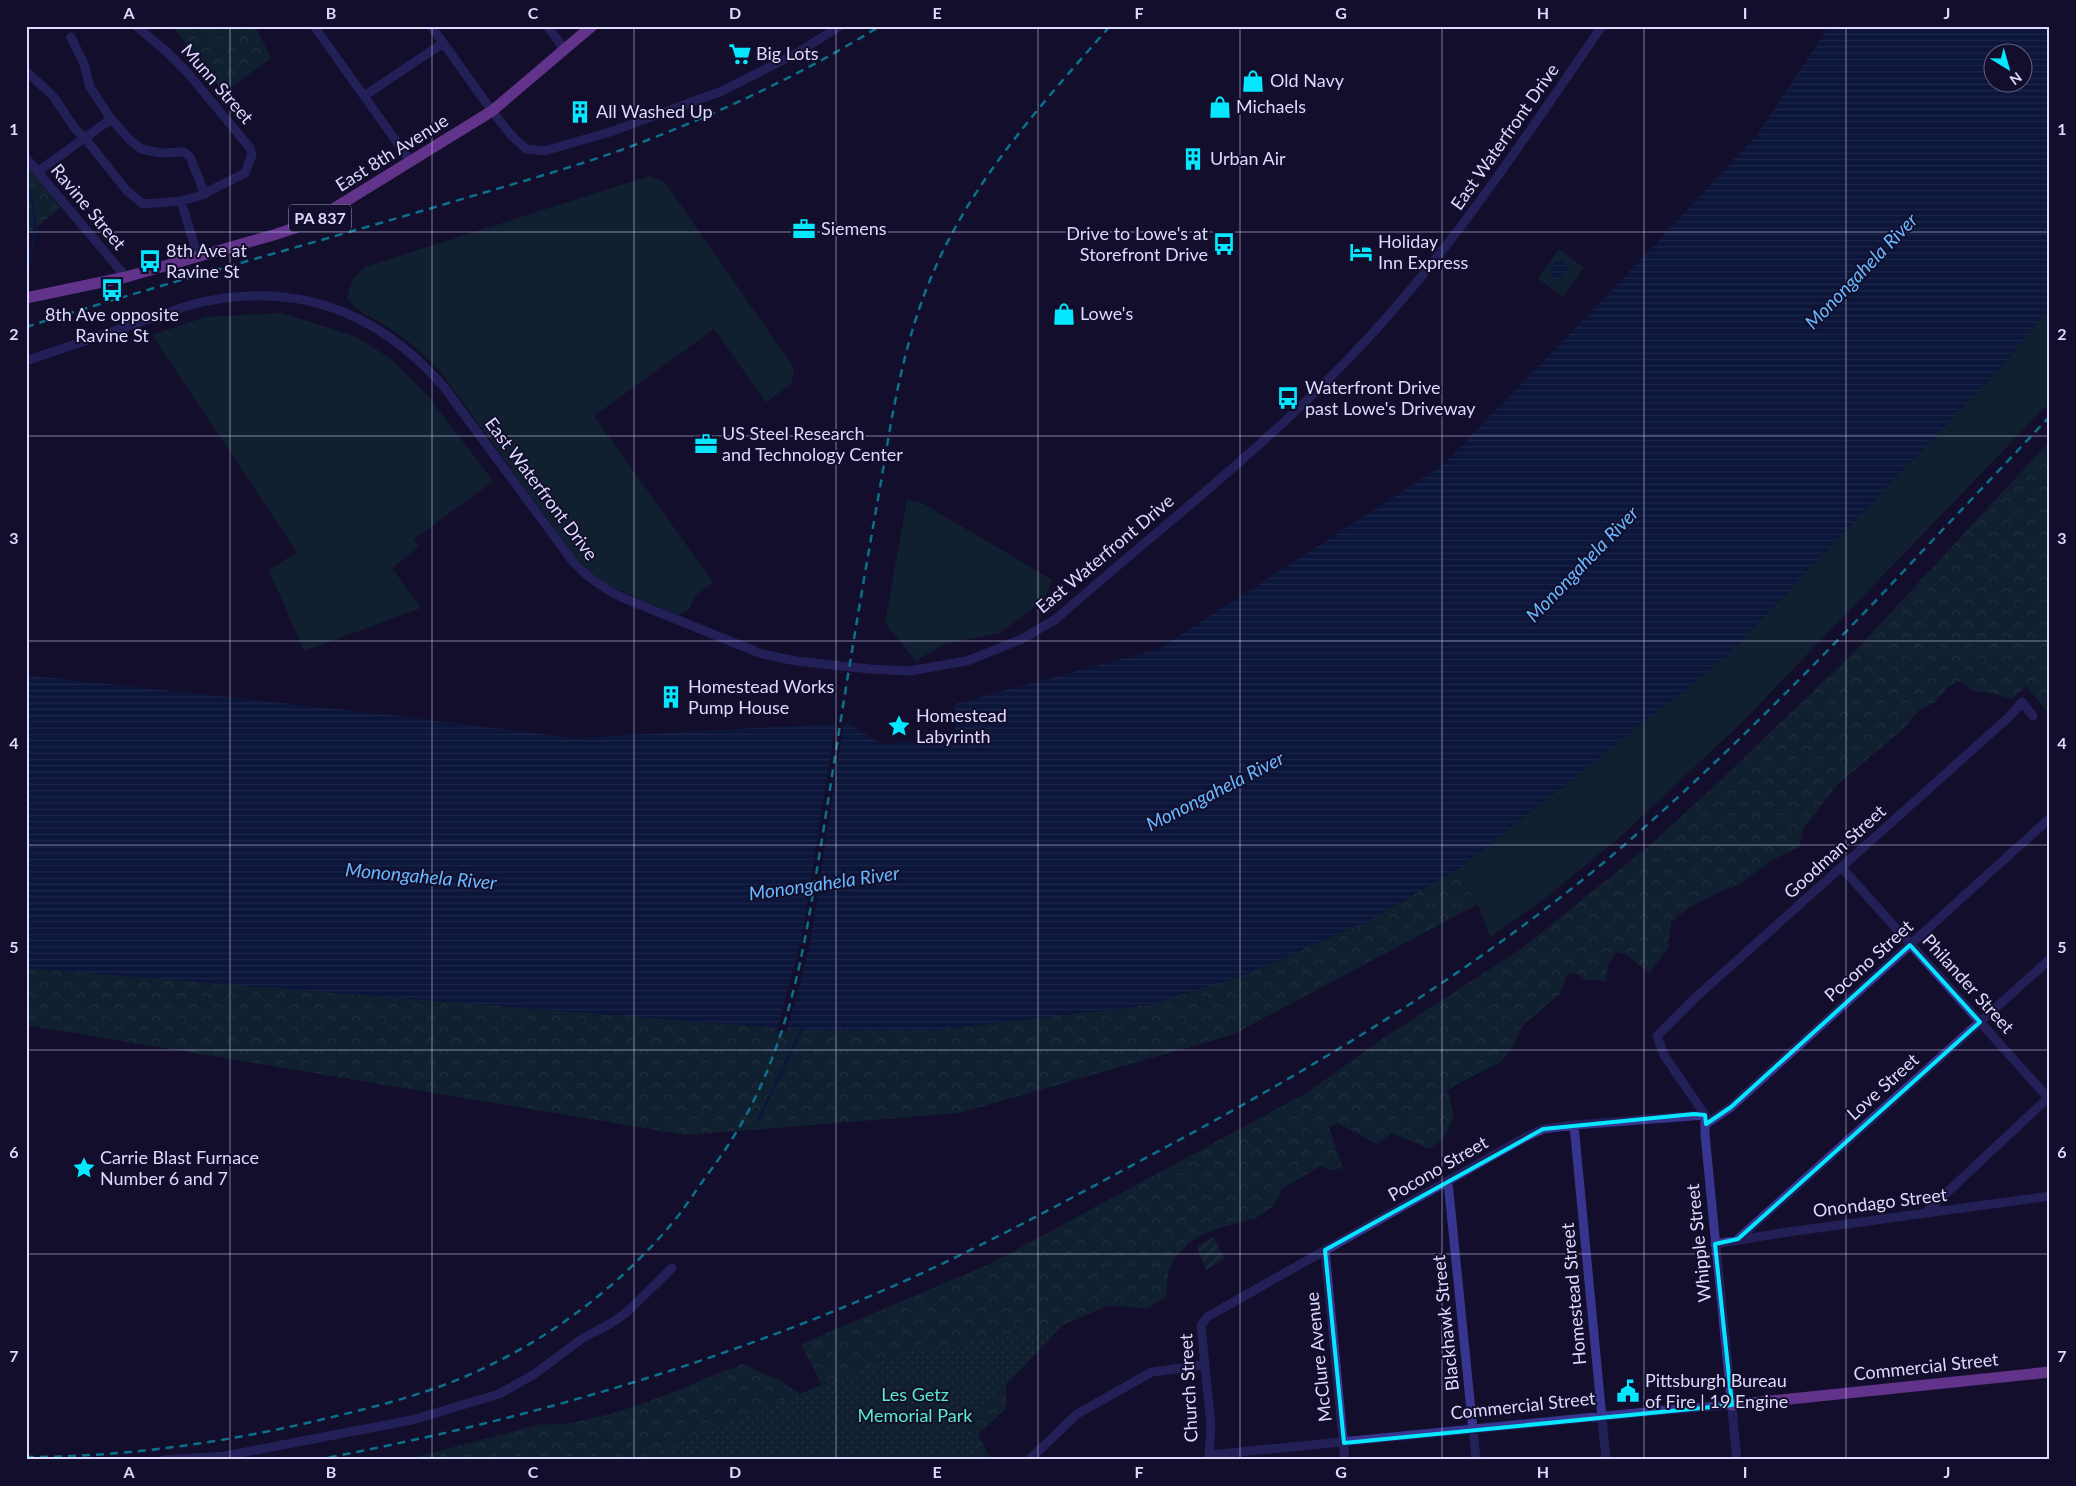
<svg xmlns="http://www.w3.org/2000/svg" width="2076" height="1486" font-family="Lato,sans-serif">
	<defs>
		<pattern id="forest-crowns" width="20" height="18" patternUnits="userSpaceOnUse" patternTransform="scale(1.25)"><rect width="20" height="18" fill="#113735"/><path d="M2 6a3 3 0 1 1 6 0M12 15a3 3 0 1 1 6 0" fill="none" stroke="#335353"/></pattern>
		<pattern id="park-dots" width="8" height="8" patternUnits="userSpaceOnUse" patternTransform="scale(1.25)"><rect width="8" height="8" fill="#113735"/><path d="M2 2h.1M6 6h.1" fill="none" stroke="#335353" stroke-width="1.8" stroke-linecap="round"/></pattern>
		<pattern id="garden-furrows" width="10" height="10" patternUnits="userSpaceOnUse" patternTransform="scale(1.25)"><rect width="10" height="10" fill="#113735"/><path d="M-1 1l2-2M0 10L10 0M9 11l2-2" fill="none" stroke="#335353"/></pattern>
		<pattern id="water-rules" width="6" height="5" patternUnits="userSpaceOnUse" patternTransform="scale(1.25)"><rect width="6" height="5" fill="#05204e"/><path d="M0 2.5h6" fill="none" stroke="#294069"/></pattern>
	</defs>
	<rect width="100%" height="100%" fill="#130e2c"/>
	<path fill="#113735" d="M649,176L664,181L794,368L792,383L766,402L714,329L594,416L713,582L696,595L688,610L678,615L605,584L579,562L443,375C426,356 409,341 388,327C370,315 361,316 347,298L352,280L365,267Z
		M1559,249L1584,268L1563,297L1538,278Z
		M2050,307V402L1740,724L1619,838L1544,899L1490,937L1478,904L1457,870L1725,658L2004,364Z
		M281,313L355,336L391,359L428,396L493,481L414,539L419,547L392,568L421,608L304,651L269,570L297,552L152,335L206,317Z
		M907,500L922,503L1052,580L1044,600L1000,633L944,644L916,661L885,623Z"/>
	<path fill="url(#forest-crowns)" d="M172,26H255L271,58L224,92Z
		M26,160L60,208L26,236Z
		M2050,441V715L2026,686L2012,699L1991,693L1973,691L1960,681L1947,688L1934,703L1919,710L1904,728L1837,785L1804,828L1799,847L1772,860L1740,884L1719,892L1689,908L1671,922L1668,949L1649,973L1627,955L1617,952L1608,964L1606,981L1586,980L1575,973H1571L1566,977L1560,994L1522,1026L1514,1046L1501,1062L1455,1085L1448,1091L1454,1117L1443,1139L1430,1149L1392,1133L1377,1144L1337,1123L1329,1128L1343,1168L1332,1170L1321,1166L1282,1189L1274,1206L1256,1218L1215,1229L1193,1240L1175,1257L1168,1273L1166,1297L1148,1308L1107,1306L1063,1325L1006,1384V1409L978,1434L991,1460H915L826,1394L801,1344L994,1262L1308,1092L1388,1035L1521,949L1649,846L1723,778L1856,650Z
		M1457,870L1478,904L1232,1035L959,1113L686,1135L26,1025V968L802,1030H938L1148,1005L1241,976L1366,922Z
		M742,1364L779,1380L811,1401L865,1460H405L541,1424C560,1426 576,1422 594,1418C646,1406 693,1383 742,1364Z"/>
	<path fill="url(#park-dots)" d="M1063,1325L965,1428L986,1460H634L902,1353Z"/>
	<path fill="url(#garden-furrows)" d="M1213,1237L1225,1259L1206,1270L1197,1247Z"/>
	<path fill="url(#water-rules)" fill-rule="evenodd" d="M1829,26H2050V307L2004,364L1725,658L1457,870L1366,922L1241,976L1148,1005L938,1030H802L26,968V675L400,716L574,738L848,723L881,744L955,739V704L1159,649L1443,465L1615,287L1756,136ZM1994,52H2024V82H1994Z
		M1557,259L1560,260L1568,268L1559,280L1554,279L1548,272Z"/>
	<path fill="#130e2c" d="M844,720L811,938L796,999L786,1031H777L802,936L836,721Z"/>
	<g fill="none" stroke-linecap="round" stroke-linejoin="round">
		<path stroke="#05204e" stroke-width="2.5" d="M26,186C41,210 32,243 29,269
			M758,1120L803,1027"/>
		<path stroke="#38358f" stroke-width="9" d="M314,26L411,162
			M431,26L492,111L511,135L526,149L544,151L610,132L722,91L797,53L840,26
			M547,26L565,50
			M71,37L84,64L90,87L111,119L129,139L141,149L161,153L184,152L190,157L205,194
			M26,71L53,96L76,130L84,137L127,191L143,204L181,201L199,196L245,173L252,155L250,148L187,72L167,52L136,26
			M364,96L443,43
			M26,158L126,277
			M37,172L111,119
			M181,201L198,257
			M26,361L190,305C292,279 375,308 444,387L574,563C588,578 603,588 621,597L762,654L796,661L870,669L909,671L967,661L1022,639L1056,619C1156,531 1262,450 1354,353C1449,254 1524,139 1602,26
			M1842,868L2050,1100
			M1706,1124L1731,1107L2050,818
			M1574,1125L1606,1460
			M1448,1182L1476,1460
			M1924,1214L2050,1096
			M1738,1239L2050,959
			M1715,1244L1781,1233L2050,1196
			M1325,1250L1345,1460
			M1209,1455L1666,1410L1732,1405
			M163,1460L225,1456L412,1420L499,1394L533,1375L583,1338L608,1325L626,1313L672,1268
			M1029,1460L1077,1414L1152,1372L1203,1365
			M1207,1460L1209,1455L1211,1426L1201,1326L1207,1317L1522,1139L1543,1129L1574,1125L1705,1115
			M1737,1460L1705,1135V1115L1664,1055L1657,1036L1695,998L2009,717L2022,702L2033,716"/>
		<path stroke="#c360ff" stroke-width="11" d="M26,298L126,277L277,234L312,222L492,111L592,26
			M1732,1405L2050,1372"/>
		<path stroke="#05e6ff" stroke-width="2.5" stroke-dasharray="8 6" stroke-linecap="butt" d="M26,327C164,283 304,246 442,205C502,187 562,171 621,150C711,117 798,77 880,26
			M26,1457C121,1457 214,1444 307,1423C362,1410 419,1397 471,1374C551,1339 623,1284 678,1216C688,1203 697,1189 707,1175C739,1133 761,1092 778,1042C797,988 807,931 816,875C829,798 840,722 853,645C862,589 872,533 882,476C893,409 904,343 930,280C970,182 1041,105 1110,26
			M315,1460C519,1422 720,1364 909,1279C998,1239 1082,1192 1168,1146C1320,1064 1469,974 1602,864C1703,779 1795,685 1886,590C1940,532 1995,475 2050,416"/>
	</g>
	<path d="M0 0H2076V1486H0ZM1910,945L1980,1022L1738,1239L1715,1244L1732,1405L1344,1443L1325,1250L1543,1129L1694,1114L1705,1115L1706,1124L1731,1107Z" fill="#130e2c" fill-opacity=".55" fill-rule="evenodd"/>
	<path fill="none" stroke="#05e6ff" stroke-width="4" stroke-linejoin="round" d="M1910,945L1980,1022L1738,1239L1715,1244L1732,1405L1344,1443L1325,1250L1543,1129L1694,1114L1705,1115L1706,1124L1731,1107Z"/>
	<path fill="none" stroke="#ddd9ff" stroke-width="1" stroke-opacity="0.55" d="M230,26V1460M432,26V1460M634,26V1460M836,26V1460M1038,26V1460M1240,26V1460M1442,26V1460M1644,26V1460M1846,26V1460M26,232H2050M26,436H2050M26,641H2050M26,845H2050M26,1050H2050M26,1254H2050"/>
	<defs>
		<symbol id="supermarket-bare" viewBox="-9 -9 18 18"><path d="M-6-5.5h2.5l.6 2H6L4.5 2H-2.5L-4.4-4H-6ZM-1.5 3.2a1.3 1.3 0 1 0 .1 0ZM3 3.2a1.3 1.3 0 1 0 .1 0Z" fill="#05e6ff" stroke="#130e2c" stroke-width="2.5" paint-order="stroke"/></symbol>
		<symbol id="shop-bare" viewBox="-9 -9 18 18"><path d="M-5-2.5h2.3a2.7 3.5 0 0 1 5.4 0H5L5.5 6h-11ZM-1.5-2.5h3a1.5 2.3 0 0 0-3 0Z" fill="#05e6ff" stroke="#130e2c" stroke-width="2.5" paint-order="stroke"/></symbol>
		<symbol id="building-bare" viewBox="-9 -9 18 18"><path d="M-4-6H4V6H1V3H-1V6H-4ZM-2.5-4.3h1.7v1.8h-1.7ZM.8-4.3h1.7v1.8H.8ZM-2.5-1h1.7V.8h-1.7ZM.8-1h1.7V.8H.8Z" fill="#05e6ff" stroke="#130e2c" stroke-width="2.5" paint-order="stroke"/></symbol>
		<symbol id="office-bare" viewBox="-9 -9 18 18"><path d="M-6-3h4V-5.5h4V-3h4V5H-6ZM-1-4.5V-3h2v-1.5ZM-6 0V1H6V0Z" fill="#05e6ff" stroke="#130e2c" stroke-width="2.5" paint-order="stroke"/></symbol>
		<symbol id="bus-bare" viewBox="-9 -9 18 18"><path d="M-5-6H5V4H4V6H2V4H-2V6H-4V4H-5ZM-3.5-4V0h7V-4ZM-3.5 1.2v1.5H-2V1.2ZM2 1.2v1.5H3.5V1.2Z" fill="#05e6ff" stroke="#130e2c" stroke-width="2.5" paint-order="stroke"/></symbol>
		<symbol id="hotel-bare" viewBox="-9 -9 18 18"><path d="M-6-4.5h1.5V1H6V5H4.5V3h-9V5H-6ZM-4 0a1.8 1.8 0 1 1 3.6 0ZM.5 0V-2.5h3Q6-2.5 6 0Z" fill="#05e6ff" stroke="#130e2c" stroke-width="2.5" paint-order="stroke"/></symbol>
		<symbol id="sight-bare" viewBox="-9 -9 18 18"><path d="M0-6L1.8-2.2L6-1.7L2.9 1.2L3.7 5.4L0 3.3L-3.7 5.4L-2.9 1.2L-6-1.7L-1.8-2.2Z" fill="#05e6ff" stroke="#130e2c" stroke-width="2.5" paint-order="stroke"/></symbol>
		<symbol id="civic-bare" viewBox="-9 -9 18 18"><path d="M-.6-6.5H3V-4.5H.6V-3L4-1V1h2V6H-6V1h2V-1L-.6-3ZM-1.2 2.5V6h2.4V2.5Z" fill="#05e6ff" stroke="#130e2c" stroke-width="2.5" paint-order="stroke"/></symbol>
	</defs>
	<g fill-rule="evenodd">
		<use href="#supermarket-bare" x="724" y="38" width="32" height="32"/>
		<use href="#shop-bare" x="1237" y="65" width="32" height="32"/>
		<use href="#shop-bare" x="1204" y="91" width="32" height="32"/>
		<use href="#building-bare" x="564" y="96" width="32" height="32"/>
		<use href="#building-bare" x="1177" y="143" width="32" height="32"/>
		<use href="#office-bare" x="788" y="213" width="32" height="32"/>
		<use href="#bus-bare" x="1208" y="228" width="32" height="32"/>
		<use href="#hotel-bare" x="1345" y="236" width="32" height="32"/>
		<use href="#bus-bare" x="134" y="245" width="32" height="32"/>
		<use href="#bus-bare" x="96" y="274" width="32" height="32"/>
		<use href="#shop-bare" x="1048" y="298" width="32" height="32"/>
		<use href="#bus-bare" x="1272" y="382" width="32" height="32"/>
		<use href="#office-bare" x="690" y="428" width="32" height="32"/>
		<use href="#building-bare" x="655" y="681" width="32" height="32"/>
		<use href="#sight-bare" x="883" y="710" width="32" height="32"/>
		<use href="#sight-bare" x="68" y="1152" width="32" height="32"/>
		<use href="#civic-bare" x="1612" y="1375" width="32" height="32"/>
	</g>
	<g text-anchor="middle" stroke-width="4" stroke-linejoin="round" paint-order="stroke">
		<rect fill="#130e2c" stroke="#a09cc0" stroke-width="1" x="289" y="204.5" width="62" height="27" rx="4"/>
		<g font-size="16" font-weight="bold" fill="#ddd9ff">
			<text x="320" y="224">PA 837</text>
		</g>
		<g font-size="18" fill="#ddd9ff" stroke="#130e2c" text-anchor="start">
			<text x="756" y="60">Big Lots</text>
			<text x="1270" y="87">Old Navy</text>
			<text x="1236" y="113">Michaels</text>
			<text x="596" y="118">All Washed Up</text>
			<text x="1210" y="165">Urban Air</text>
			<text x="821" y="235">Siemens</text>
			<text x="1208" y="240" text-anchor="end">Drive to Lowe's at<tspan x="1208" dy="21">Storefront Drive</tspan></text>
			<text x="1378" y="248">Holiday<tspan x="1378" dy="21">Inn Express</tspan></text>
			<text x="166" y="257">8th Ave at<tspan x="166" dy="21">Ravine St</tspan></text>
			<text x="1080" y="320">Lowe's</text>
			<text x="112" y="321" text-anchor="middle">8th Ave opposite<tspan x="112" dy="21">Ravine St</tspan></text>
			<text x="1305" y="394">Waterfront Drive<tspan x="1305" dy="21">past Lowe's Driveway</tspan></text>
			<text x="722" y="440">US Steel Research<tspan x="722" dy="21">and Technology Center</tspan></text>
			<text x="688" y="693">Homestead Works<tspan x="688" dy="21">Pump House</tspan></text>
			<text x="916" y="722">Homestead<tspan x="916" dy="21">Labyrinth</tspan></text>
			<text x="100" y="1164">Carrie Blast Furnace<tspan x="100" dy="21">Number 6 and 7</tspan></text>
			<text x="1645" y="1387">Pittsburgh Bureau<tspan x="1645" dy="21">of Fire | 19 Engine</tspan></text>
		</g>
		<g font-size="18" fill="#ddd9ff" stroke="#130e2c">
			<text transform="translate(217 84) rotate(49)" y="6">Munn Street</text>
			<text transform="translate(1505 137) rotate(-55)" y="6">East Waterfront Drive</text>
			<text transform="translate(392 153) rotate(-32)" y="6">East 8th Avenue</text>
			<text transform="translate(88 207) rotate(50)" y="6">Ravine Street</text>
			<text transform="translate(541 489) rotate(53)" y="6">East Waterfront Drive</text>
			<text transform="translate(1105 554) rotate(-40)" y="6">East Waterfront Drive</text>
			<text transform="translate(1835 852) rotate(-42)" y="6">Goodman Street</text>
			<text transform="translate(1869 961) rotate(-42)" y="6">Pocono Street</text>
			<text transform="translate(1968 984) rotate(48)" y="6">Philander Street</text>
			<text transform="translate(1883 1087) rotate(-42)" y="6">Love Street</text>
			<text transform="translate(1438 1169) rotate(-30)" y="6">Pocono Street</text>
			<text transform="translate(1880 1203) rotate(-7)" y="6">Onondago Street</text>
			<text transform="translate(1699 1243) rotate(-96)" y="6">Whipple Street</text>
			<text transform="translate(1574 1294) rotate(-95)" y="6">Homestead Street</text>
			<text transform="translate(1446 1323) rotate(-96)" y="6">Blackhawk Street</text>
			<text transform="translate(1319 1357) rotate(-96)" y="6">McClure Avenue</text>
			<text transform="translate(1926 1367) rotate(-6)" y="6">Commercial Street</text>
			<text transform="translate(1189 1388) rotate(-93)" y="6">Church Street</text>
			<text transform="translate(1523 1406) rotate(-6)" y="6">Commercial Street</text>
		</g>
		<g font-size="18" fill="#58ecc7" stroke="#130e2c">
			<text x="915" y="1401">Les Getz<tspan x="915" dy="21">Memorial Park</tspan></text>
		</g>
		<g font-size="19" font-style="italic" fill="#67b9ff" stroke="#130e2c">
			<text transform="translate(1861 271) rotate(-46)" y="7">Monongahela River</text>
			<text transform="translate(1582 564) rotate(-46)" y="7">Monongahela River</text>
			<text transform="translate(1215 791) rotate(-27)" y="7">Monongahela River</text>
			<text transform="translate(421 876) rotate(5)" y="7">Monongahela River</text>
			<text transform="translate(824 883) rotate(-8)" y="7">Monongahela River</text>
		</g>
	</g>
	<rect width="2076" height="1486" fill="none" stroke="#130e2c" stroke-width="55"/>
	<g transform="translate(2008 68) rotate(143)"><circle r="24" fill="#130e2c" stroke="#645f80"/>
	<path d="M0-4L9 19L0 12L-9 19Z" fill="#05e6ff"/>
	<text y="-8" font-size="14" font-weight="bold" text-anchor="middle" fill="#ddd9ff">N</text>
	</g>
	<rect x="28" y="28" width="2020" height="1430" fill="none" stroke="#ddd9ff" stroke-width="2"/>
	<g font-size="16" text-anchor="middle" font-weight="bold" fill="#ddd9ff">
		<text x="129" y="19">A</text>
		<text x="331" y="19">B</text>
		<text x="533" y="19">C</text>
		<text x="735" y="19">D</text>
		<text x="937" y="19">E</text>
		<text x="1139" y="19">F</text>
		<text x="1341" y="19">G</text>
		<text x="1543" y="19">H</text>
		<text x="1745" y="19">I</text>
		<text x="1947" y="19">J</text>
		<text x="14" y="135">1</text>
		<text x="2062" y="135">1</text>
		<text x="14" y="340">2</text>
		<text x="2062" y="340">2</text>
		<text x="14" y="544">3</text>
		<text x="2062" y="544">3</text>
		<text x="14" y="749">4</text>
		<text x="2062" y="749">4</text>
		<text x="14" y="953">5</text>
		<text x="2062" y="953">5</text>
		<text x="14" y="1158">6</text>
		<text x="2062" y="1158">6</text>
		<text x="14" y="1362">7</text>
		<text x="2062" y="1362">7</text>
		<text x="129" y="1478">A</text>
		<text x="331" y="1478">B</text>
		<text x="533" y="1478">C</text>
		<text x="735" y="1478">D</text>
		<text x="937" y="1478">E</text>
		<text x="1139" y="1478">F</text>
		<text x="1341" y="1478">G</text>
		<text x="1543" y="1478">H</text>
		<text x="1745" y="1478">I</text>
		<text x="1947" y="1478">J</text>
	</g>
</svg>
